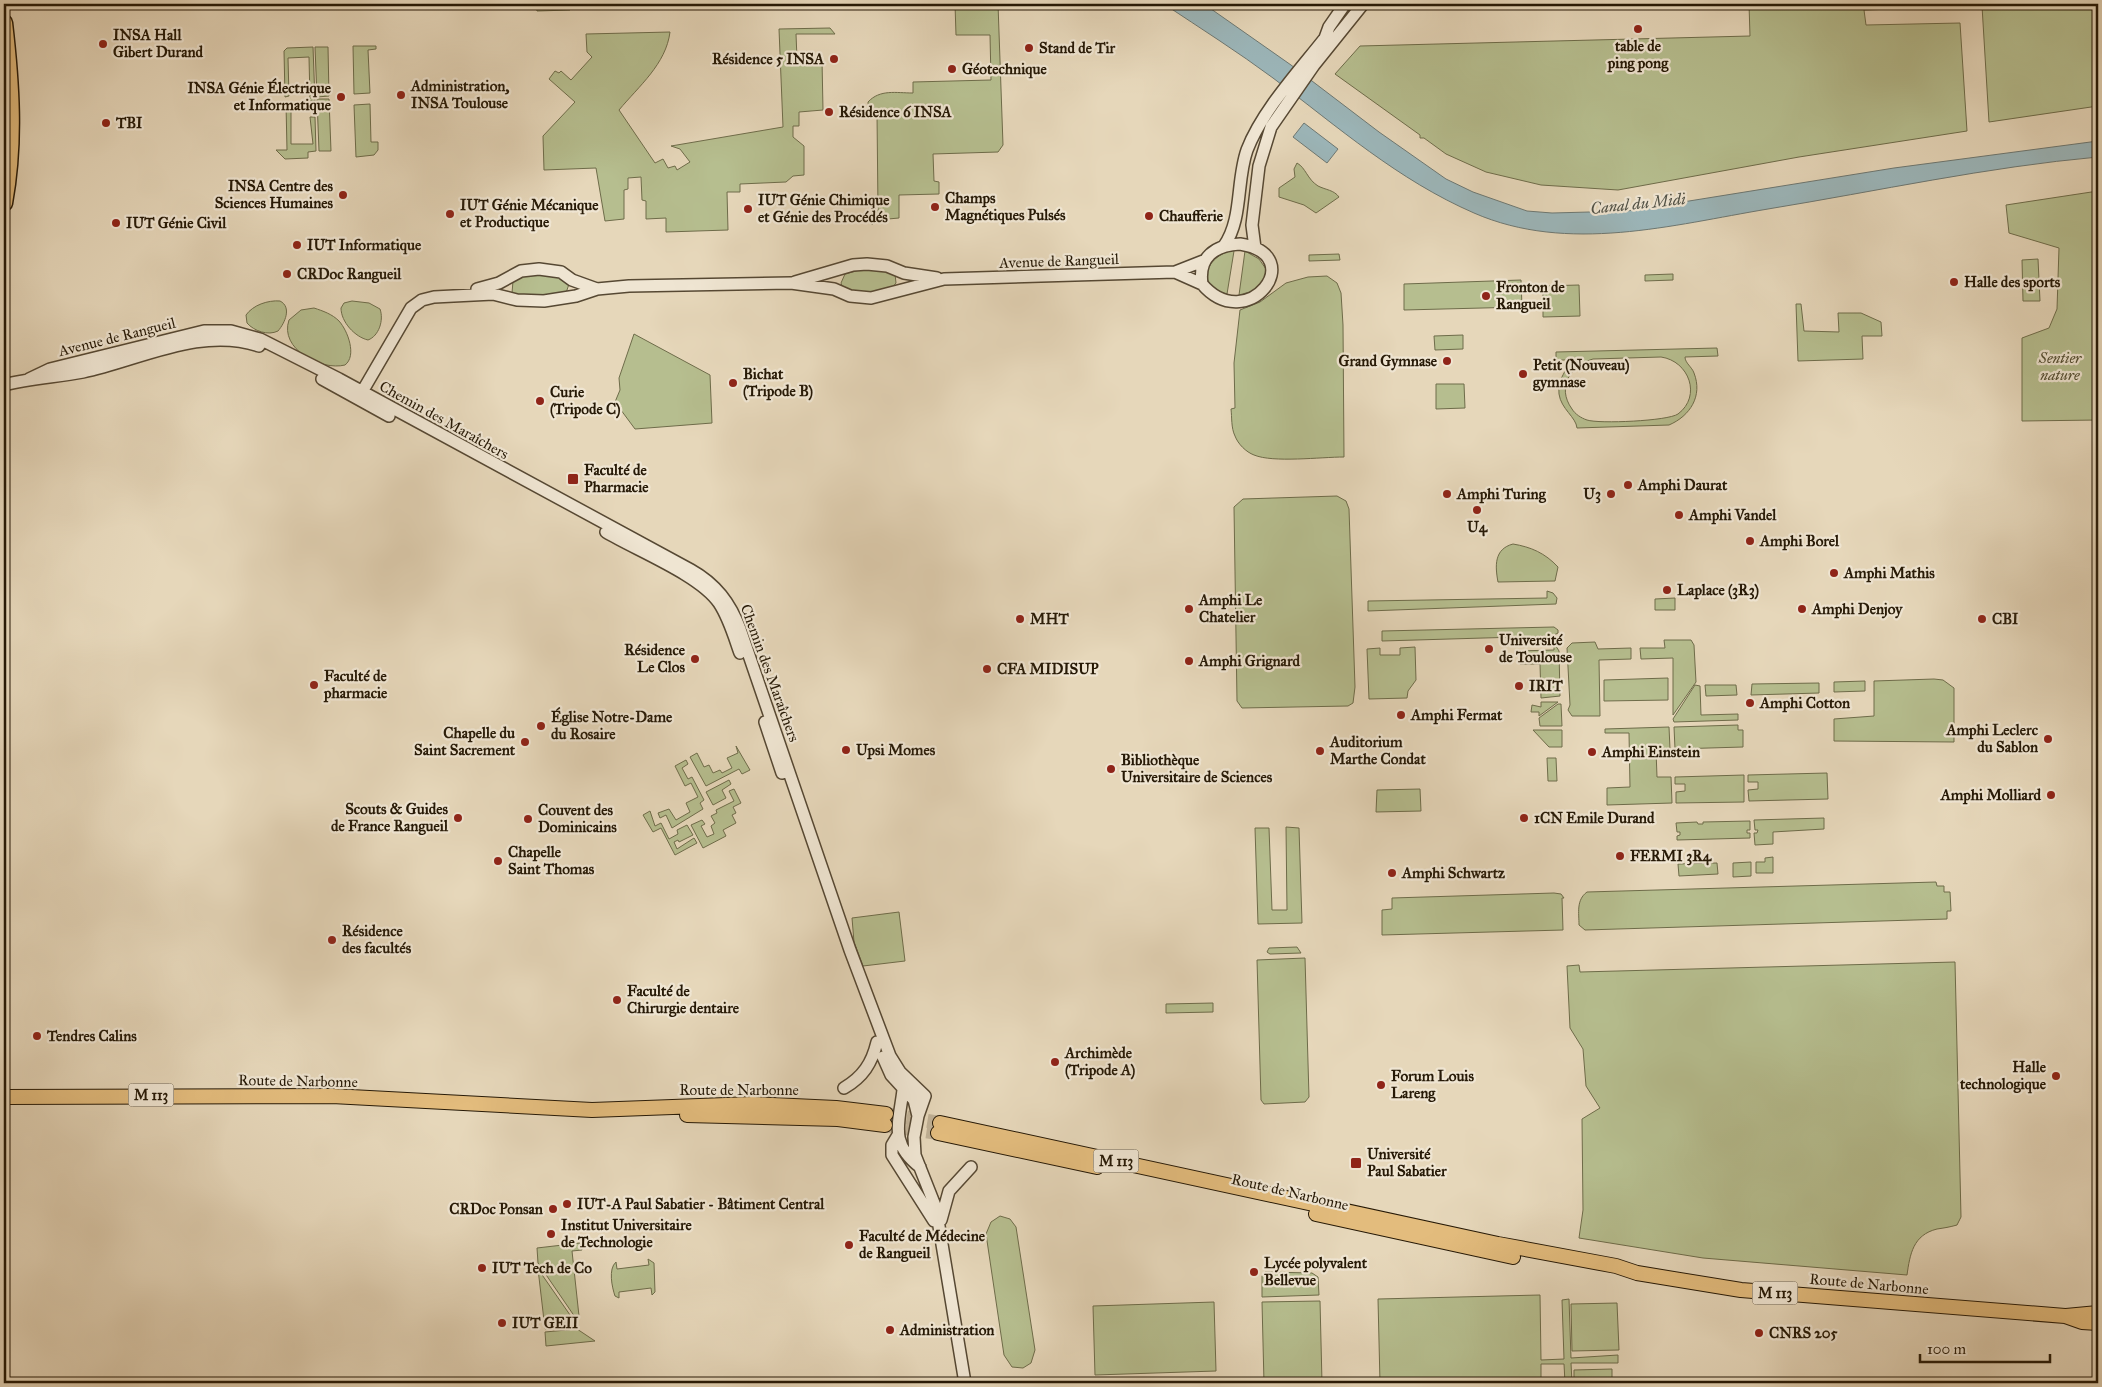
<svg xmlns="http://www.w3.org/2000/svg" width="2102" height="1387" font-family="'IM FELL Great Primer',serif">
	<rect width="100%" height="100%" fill="#e6d7ba"/>
	<filter id="stains"><feTurbulence type="fractalNoise" baseFrequency=".004" numOctaves="4"/><feColorMatrix values="0 0 0 0 .2 0 0 0 0 .09 0 0 0 0 .02 0 0 0 .5 -.17"/></filter>
	<radialGradient id="worn" r=".72"><stop offset=".6" stop-color="#630" stop-opacity="0"/><stop offset="1" stop-color="#630" stop-opacity=".3"/></radialGradient>
	<path fill="#b6be8f" stroke="#6e6c4a" fill-rule="evenodd" d="M539,4H572L570,10L537,11L536,5Z
		M573,4H615L610,8L572,9Z
		M654,4H789L659,8L658,4Z
		M955,4H998L1003,145L998,152L933,154L934,181L939,182V194L899,195V218L877,220L872,225V211L878,210L877,114L869,115L868,102C880,89 896,93 913,93V82L991,80L990,35H956Z
		M1749,4H2098V106L1989,122L1982,6L1864,10L1866,25L1960,23L1967,131L1799,157L1618,190L1541,185L1486,172L1446,154L1424,138H1420V135L1335,74L1360,46L1750,36Z
		M830,28L835,34H796L797,59L822,60L823,110L799,112V126H793V137L804,146V175L793,176L786,182L740,184V192H727L728,230L666,232V218L646,219V201L642,200L641,177L628,178V189L624,190V219L605,221L596,168L544,170L543,136L575,102L549,79L555,71L559,73L561,71L571,80L592,57L587,52L586,34L670,32C666,64 639,86 619,110L655,163L663,159L668,168L675,166L677,170L690,162L680,149L671,146L783,127L779,29Z
		M353,46H376V49L368,50L370,93L354,94Z
		M313,47L315,101H310L309,57L288,58L289,96L285,97L284,51L287,48Z
		M315,47H328L329,96L317,97Z
		M317,99H329L331,151H319Z
		M286,104H294V106L291,107V144H313L310,117H315L316,151L308,152V158L285,159L276,150H287Z
		M370,104L371,142H378V150L374,155L356,157L354,105Z
		M1297,163C1306,168 1307,179 1318,186C1326,190 1334,190 1339,197L1316,213L1304,205L1279,197V188L1295,177L1294,169Z
		M2098,191V209L2092,216H2098V420L2022,421V338L2049,328L2057,309L2059,248L2009,233L2006,205Z
		M1233,250L1234,251L1227,294C1194,286 1206,256 1233,250Z
		M1245,251L1259,259L1266,269L1265,281L1253,291L1239,295Z
		M1339,254L1340,260L1309,261V255Z
		M2038,259L2040,301H2023L2022,260Z
		M863,269L880,270L895,274L896,283L891,289L861,294L843,289L841,283L845,274Z
		M541,274L560,277L569,284L566,293L547,297L514,295L512,293L513,281L521,277Z
		M1673,274V280L1645,281V275Z
		M1327,276L1337,283L1341,293L1343,325L1344,457C1321,457 1273,463 1254,455C1246,452 1238,444 1235,436C1231,428 1232,417 1231,409L1235,408L1234,363L1240,310L1260,302L1286,283L1308,277Z
		M1521,280L1522,307L1404,310V284Z
		M1579,285L1580,316L1543,317V286Z
		M280,301C292,307 285,323 278,331C268,336 254,331 247,323L246,315C253,305 268,300 280,301Z
		M352,301L369,303L380,309C384,320 379,336 368,340C355,337 341,322 341,308L344,303Z
		M1796,304H1801L1804,331L1839,332L1838,313H1861L1881,322L1882,336H1862L1863,359L1798,361Z
		M314,308C323,311 332,314 339,321C348,331 357,356 345,365C321,371 279,349 289,320L301,310Z
		M634,334L710,375L712,423L635,429L615,402L620,390L619,378Z
		M1463,335V349L1435,350L1434,336Z
		M1717,348L1718,356L1685,357C1685,363 1692,367 1694,373C1703,396 1690,416 1669,425L1577,428C1576,417 1561,409 1559,394C1557,377 1569,370 1569,360H1556V352ZM1661,357C1689,361 1702,396 1678,414C1668,421 1599,424 1587,420C1581,418 1575,414 1572,409C1556,387 1571,365 1593,359Z
		M1436,384H1464L1465,408L1436,409Z
		M1337,496L1346,501L1349,509L1355,687L1353,703L1348,706L1242,708L1237,701L1234,507L1243,499Z
		M1513,544C1531,547 1545,553 1558,567L1555,581L1498,582C1495,566 1494,549 1513,544Z
		M1547,591L1553,593L1557,598L1556,604L1368,611V601L1547,598Z
		M1675,598V610H1655V599Z
		M1554,627L1558,630V633L1552,636L1382,641V631Z
		M1664,640H1691L1694,645L1696,682L1673,715V658L1641,659L1640,648H1665Z
		M1595,642L1598,649L1631,648V659L1599,660L1600,716H1572L1568,710L1570,705L1567,648L1572,643Z
		M1554,643L1559,651L1560,696L1541,698L1540,664H1520L1517,651L1554,650Z
		M1415,647L1416,680L1408,691L1407,698L1369,699L1367,649L1380,648V655H1400V648Z
		M1668,678V700L1604,701V680Z
		M1934,679L1943,680L1954,688V742L1834,741V719L1874,716V681Z
		M1865,681V691L1834,692V682Z
		M1819,683V693L1751,695L1752,684Z
		M1695,685L1700,686L1701,715L1738,714V720L1674,722L1673,719Z
		M1705,685H1736L1737,695L1706,696Z
		M1541,702H1558L1539,716V712H1531L1532,705L1541,707Z
		M1558,704H1561L1562,726H1540L1539,718Z
		M1738,725V730H1743V747L1675,749L1674,727Z
		M1669,727L1670,749L1656,750L1657,777H1671L1672,803L1607,805V788L1630,787L1629,733H1605V729Z
		M1533,730H1562V747H1549Z
		M736,746L750,770L742,774L739,769L706,786L690,757L697,753L704,767L709,765L713,773L720,770L722,773L732,768L727,758L738,753Z
		M1547,758H1556L1557,781H1548Z
		M686,760L688,764L682,768L688,779L692,777L704,800L700,803L703,809L672,828L666,815L660,818L658,813L669,809L676,820L690,812L686,803L698,797L691,783L685,786L675,766Z
		M1827,773L1828,799L1749,801L1748,790L1758,789V782H1748V775Z
		M1744,775V802L1676,803V792L1685,791V784H1675V777Z
		M729,780L731,784L722,790L726,798L713,805L706,792Z
		M734,789L741,803L733,807L736,813L732,815L736,823L723,830L726,836L703,848L691,825L702,820L705,824L701,826L707,837L714,834L711,826L715,823L711,816L717,813L716,810L734,801L729,791Z
		M1420,789L1421,811L1376,812L1377,790Z
		M650,811L655,826L661,823L669,839L678,834L677,830L687,825L693,835L679,842L678,840L674,842L677,849L694,838L697,843L675,855L661,828L653,832L643,815Z
		M1824,818V829L1773,832V844L1755,845L1754,833H1757L1758,830H1755L1754,820Z
		M1750,821V830H1747V833H1750V838L1677,840V836L1680,835V832H1677L1676,823L1697,822L1698,824H1703V822Z
		M1286,827L1299,828L1302,923L1258,924L1255,828H1269L1272,910H1287Z
		M1773,857V873H1756V862H1765V858Z
		M1751,862V876L1733,877V863Z
		M1717,863L1718,874L1679,876L1678,864Z
		M1936,882L1937,886H1944V892H1950L1951,911H1947V919L1585,930L1579,925C1579,913 1576,900 1587,892Z
		M1554,893L1561,894L1564,898H1562L1563,930L1382,935V910L1392,909V898Z
		M899,912L905,961L863,966L854,942L852,918Z
		M1297,947L1301,953L1270,954L1267,952L1269,948Z
		M1305,958L1309,1097L1305,1102L1264,1104L1261,1100L1257,960Z
		M1955,962L1961,1217L1957,1225C1950,1227 1944,1228 1937,1229C1913,1235 1910,1254 1907,1275L1703,1258L1579,1238L1583,1210L1582,1119L1600,1108L1586,1086L1583,1049L1570,1028L1567,966L1579,965L1580,972Z
		M1213,1003V1012L1166,1013V1004Z
		M1000,1216L1010,1219L1016,1227L1035,1350L1031,1363L1023,1368L1012,1367L1004,1355L986,1234L991,1222Z
		M580,1243L582,1250L572,1251L579,1316L577,1320L538,1263L537,1248Z
		M648,1259L654,1263L655,1292L652,1295L651,1288L619,1292V1298L615,1296C612,1287 608,1269 616,1262L617,1269L649,1265Z
		M538,1269L577,1325L545,1329Z
		M1265,1272L1312,1273L1318,1277L1319,1295L1262,1297V1276Z
		M1540,1295L1541,1360L1564,1359L1562,1300L1569,1299L1571,1358L1618,1355V1363H1571L1572,1383H1565L1564,1364H1541V1383H1380L1378,1299Z
		M1320,1301L1322,1383H1264L1262,1302Z
		M1214,1302L1216,1371L1095,1375L1093,1306Z
		M1617,1303L1619,1350L1572,1351L1571,1304Z
		M577,1329L595,1341L546,1346L545,1332Z
		M1612,1369V1383H1574V1370Z"/>
	<path fill="#9cb7bb" stroke="#6d7873" d="M1164,4H1204L1291,65L1379,132L1446,179L1473,192L1527,211L1552,213L1627,211L1894,168L2098,141V157C1987,167 1878,191 1768,209C1672,225 1568,254 1474,213C1398,180 1338,127 1273,78C1238,52 1200,28 1164,4Z
		M1304,123L1338,149L1327,163L1293,137Z"/>
	<g fill="none" stroke-linecap="round" stroke-linejoin="round">
		<path stroke="#c0b196" stroke-width="14" stroke-dasharray="14 7" stroke-linecap="butt" d="M886,1114L940,1123
			M885,1125L938,1133"/>
		<defs>
			<path id="minor" d="M1240,244C1311,255 1247,337 1202,284C1198,257 1215,245 1240,244Z
				M1224,246C1243,219 1236,181 1247,150C1262,111 1299,71 1325,38L1329,27L1345,4
				M1255,248L1252,225L1259,166L1271,127L1314,65L1363,4
				M1175,272L1202,284
				M795,282L853,265L867,264L887,266L904,273L937,278
				M477,289L499,283L521,271L539,269L561,272L572,280L597,289
				M29,379L50,369L204,331H231L260,339L339,379L691,570C716,584 730,603 740,629L850,950L890,1056L900,1072L925,1096L918,1116L914,1137L915,1155L936,1208L965,1383
				M322,379L389,416
				M4,385C30,378 57,377 83,372C140,360 201,326 259,346
				M356,396L362,392L411,308L422,300L434,297L493,294L517,300L544,301L576,296L597,289L629,286L791,283L834,289L850,296L871,298L944,279L1175,272L1203,261
				M606,532C636,550 700,575 719,603C729,618 734,636 740,653
				M765,722L782,773
				M883,1057L891,1075L914,1100L918,1116
				M844,1088C863,1077 872,1063 877,1042
				M903,1090C899,1124 889,1143 920,1167
				M898,1135L892,1145V1155L934,1221
				M941,1220L949,1191L971,1167"/>
			<path id="major" d="M4,1097L332,1096L592,1110L753,1104L836,1108L886,1114
				M687,1115L838,1119L885,1125
				M940,1123L1498,1244L1616,1266L1637,1273L1741,1290L2065,1316L2082,1322L2098,1323
				M938,1133L1097,1167
				M1316,1214L1513,1257
				M2066,1316L2098,1313"/>
			<path id="highway" d="M4,23C11,83 15,143 4,203"/>
		</defs>
		<use href="#minor" stroke="#564833" stroke-width="14"/>
		<use href="#major" stroke="#261906" stroke-width="16"/>
		<use href="#highway" stroke="#261906" stroke-width="19"/>
		<use href="#minor" stroke="#efe5d2" stroke-width="11"/>
		<use href="#major" stroke="#e3bc7d" stroke-width="14"/>
		<use href="#highway" stroke="#e3bc7d" stroke-width="16"/>
	</g>
	<g fill="#8f2418" stroke="#efe5d2" stroke-width="2">
		<circle cx="1638" cy="29" r="5"/>
		<circle cx="103" cy="44" r="5"/>
		<circle cx="1029" cy="48" r="5"/>
		<circle cx="834" cy="59" r="5"/>
		<circle cx="952" cy="69" r="5"/>
		<circle cx="401" cy="95" r="5"/>
		<circle cx="341" cy="97" r="5"/>
		<circle cx="829" cy="112" r="5"/>
		<circle cx="106" cy="123" r="5"/>
		<circle cx="343" cy="195" r="5"/>
		<circle cx="935" cy="207" r="5"/>
		<circle cx="748" cy="209" r="5"/>
		<circle cx="450" cy="214" r="5"/>
		<circle cx="1149" cy="216" r="5"/>
		<circle cx="116" cy="223" r="5"/>
		<circle cx="297" cy="245" r="5"/>
		<circle cx="287" cy="274" r="5"/>
		<circle cx="1954" cy="282" r="5"/>
		<circle cx="1486" cy="296" r="5"/>
		<circle cx="1447" cy="361" r="5"/>
		<circle cx="1523" cy="374" r="5"/>
		<circle cx="733" cy="383" r="5"/>
		<circle cx="540" cy="401" r="5"/>
		<rect x="567" y="473" width="12" height="12" rx="2.5"/>
		<circle cx="1628" cy="485" r="5"/>
		<circle cx="1447" cy="494" r="5"/>
		<circle cx="1611" cy="494" r="5"/>
		<circle cx="1477" cy="510" r="5"/>
		<circle cx="1679" cy="515" r="5"/>
		<circle cx="1750" cy="541" r="5"/>
		<circle cx="1834" cy="573" r="5"/>
		<circle cx="1667" cy="590" r="5"/>
		<circle cx="1189" cy="609" r="5"/>
		<circle cx="1802" cy="609" r="5"/>
		<circle cx="1020" cy="619" r="5"/>
		<circle cx="1982" cy="619" r="5"/>
		<circle cx="1489" cy="649" r="5"/>
		<circle cx="695" cy="659" r="5"/>
		<circle cx="1189" cy="661" r="5"/>
		<circle cx="987" cy="669" r="5"/>
		<circle cx="314" cy="685" r="5"/>
		<circle cx="1519" cy="686" r="5"/>
		<circle cx="1750" cy="703" r="5"/>
		<circle cx="1401" cy="715" r="5"/>
		<circle cx="541" cy="726" r="5"/>
		<circle cx="2048" cy="739" r="5"/>
		<circle cx="525" cy="742" r="5"/>
		<circle cx="846" cy="750" r="5"/>
		<circle cx="1320" cy="751" r="5"/>
		<circle cx="1592" cy="752" r="5"/>
		<circle cx="1111" cy="769" r="5"/>
		<circle cx="2051" cy="795" r="5"/>
		<circle cx="458" cy="818" r="5"/>
		<circle cx="1524" cy="818" r="5"/>
		<circle cx="528" cy="819" r="5"/>
		<circle cx="1620" cy="856" r="5"/>
		<circle cx="498" cy="861" r="5"/>
		<circle cx="1392" cy="873" r="5"/>
		<circle cx="332" cy="940" r="5"/>
		<circle cx="617" cy="1000" r="5"/>
		<circle cx="37" cy="1036" r="5"/>
		<circle cx="1055" cy="1062" r="5"/>
		<circle cx="2056" cy="1076" r="5"/>
		<circle cx="1381" cy="1085" r="5"/>
		<rect x="1350" y="1157" width="12" height="12" rx="2.5"/>
		<circle cx="567" cy="1204" r="5"/>
		<circle cx="553" cy="1209" r="5"/>
		<circle cx="551" cy="1234" r="5"/>
		<circle cx="849" cy="1245" r="5"/>
		<circle cx="482" cy="1268" r="5"/>
		<circle cx="1254" cy="1272" r="5"/>
		<circle cx="502" cy="1323" r="5"/>
		<circle cx="890" cy="1330" r="5"/>
		<circle cx="1759" cy="1333" r="5"/>
	</g>
	<g text-anchor="middle" stroke-width="4.5" stroke-linejoin="round" paint-order="stroke">
		<g fill="#efe5d2" stroke="#625643" stroke-width="1">
			<rect x="128.5" y="1083.5" width="45" height="23" rx="4"/>
			<rect x="1093.5" y="1149.5" width="45" height="23" rx="4"/>
			<rect x="1752.5" y="1281.5" width="45" height="23" rx="4"/>
		</g>
		<g font-size="14" font-weight="bold" fill="#261906">
			<text x="151" y="1100">M 113</text>
			<text x="1116" y="1166">M 113</text>
			<text x="1775" y="1298">M 113</text>
		</g>
		<g font-size="15" font-weight="bold" fill="#261906" stroke="#efe5d2" text-anchor="start">
			<text x="113" y="40">INSA Hall<tspan x="113" dy="17">Gibert Durand</tspan></text>
			<text x="1638" y="51" text-anchor="middle">table de<tspan x="1638" dy="17">ping pong</tspan></text>
			<text x="1039" y="53">Stand de Tir</text>
			<text x="824" y="64" text-anchor="end">Résidence 5 INSA</text>
			<text x="962" y="74">Géotechnique</text>
			<text x="411" y="91">Administration,<tspan x="411" dy="17">INSA Toulouse</tspan></text>
			<text x="331" y="93" text-anchor="end">INSA Génie Électrique<tspan x="331" dy="17">et Informatique</tspan></text>
			<text x="839" y="117">Résidence 6 INSA</text>
			<text x="116" y="128">TBI</text>
			<text x="333" y="191" text-anchor="end">INSA Centre des<tspan x="333" dy="17">Sciences Humaines</tspan></text>
			<text x="945" y="203">Champs<tspan x="945" dy="17">Magnétiques Pulsés</tspan></text>
			<text x="758" y="205">IUT Génie Chimique<tspan x="758" dy="17">et Génie des Procédés</tspan></text>
			<text x="460" y="210">IUT Génie Mécanique<tspan x="460" dy="17">et Productique</tspan></text>
			<text x="1159" y="221">Chaufferie</text>
			<text x="126" y="228">IUT Génie Civil</text>
			<text x="307" y="250">IUT Informatique</text>
			<text x="297" y="279">CRDoc Rangueil</text>
			<text x="1964" y="287">Halle des sports</text>
			<text x="1496" y="292">Fronton de<tspan x="1496" dy="17">Rangueil</tspan></text>
			<text x="1437" y="366" text-anchor="end">Grand Gymnase</text>
			<text x="1533" y="370">Petit (Nouveau)<tspan x="1533" dy="17">gymnase</tspan></text>
			<text x="743" y="379">Bichat<tspan x="743" dy="17">(Tripode B)</tspan></text>
			<text x="550" y="397">Curie<tspan x="550" dy="17">(Tripode C)</tspan></text>
			<text x="584" y="475">Faculté de<tspan x="584" dy="17">Pharmacie</tspan></text>
			<text x="1638" y="490">Amphi Daurat</text>
			<text x="1457" y="499">Amphi Turing</text>
			<text x="1601" y="499" text-anchor="end">U3</text>
			<text x="1689" y="520">Amphi Vandel</text>
			<text x="1477" y="532" text-anchor="middle">U4</text>
			<text x="1760" y="546">Amphi Borel</text>
			<text x="1844" y="578">Amphi Mathis</text>
			<text x="1677" y="595">Laplace (3R3)</text>
			<text x="1199" y="605">Amphi Le<tspan x="1199" dy="17">Chatelier</tspan></text>
			<text x="1812" y="614">Amphi Denjoy</text>
			<text x="1030" y="624">MHT</text>
			<text x="1992" y="624">CBI</text>
			<text x="1499" y="645">Université<tspan x="1499" dy="17">de Toulouse</tspan></text>
			<text x="685" y="655" text-anchor="end">Résidence<tspan x="685" dy="17">Le Clos</tspan></text>
			<text x="1199" y="666">Amphi Grignard</text>
			<text x="997" y="674">CFA MIDISUP</text>
			<text x="324" y="681">Faculté de<tspan x="324" dy="17">pharmacie</tspan></text>
			<text x="1529" y="691">IRIT</text>
			<text x="1760" y="708">Amphi Cotton</text>
			<text x="1411" y="720">Amphi Fermat</text>
			<text x="551" y="722">Église Notre-Dame<tspan x="551" dy="17">du Rosaire</tspan></text>
			<text x="2038" y="735" text-anchor="end">Amphi Leclerc<tspan x="2038" dy="17">du Sablon</tspan></text>
			<text x="515" y="738" text-anchor="end">Chapelle du<tspan x="515" dy="17">Saint Sacrement</tspan></text>
			<text x="1330" y="747">Auditorium<tspan x="1330" dy="17">Marthe Condat</tspan></text>
			<text x="856" y="755">Upsi Momes</text>
			<text x="1602" y="757">Amphi Einstein</text>
			<text x="1121" y="765">Bibliothèque<tspan x="1121" dy="17">Universitaire de Sciences</tspan></text>
			<text x="2041" y="800" text-anchor="end">Amphi Molliard</text>
			<text x="448" y="814" text-anchor="end">Scouts &amp; Guides<tspan x="448" dy="17">de France Rangueil</tspan></text>
			<text x="538" y="815">Couvent des<tspan x="538" dy="17">Dominicains</tspan></text>
			<text x="1534" y="823">1CN Emile Durand</text>
			<text x="508" y="857">Chapelle<tspan x="508" dy="17">Saint Thomas</tspan></text>
			<text x="1630" y="861">FERMI 3R4</text>
			<text x="1402" y="878">Amphi Schwartz</text>
			<text x="342" y="936">Résidence<tspan x="342" dy="17">des facultés</tspan></text>
			<text x="627" y="996">Faculté de<tspan x="627" dy="17">Chirurgie dentaire</tspan></text>
			<text x="47" y="1041">Tendres Calins</text>
			<text x="1065" y="1058">Archimède<tspan x="1065" dy="17">(Tripode A)</tspan></text>
			<text x="2046" y="1072" text-anchor="end">Halle<tspan x="2046" dy="17">technologique</tspan></text>
			<text x="1391" y="1081">Forum Louis<tspan x="1391" dy="17">Lareng</tspan></text>
			<text x="1367" y="1159">Université<tspan x="1367" dy="17">Paul Sabatier</tspan></text>
			<text x="577" y="1209">IUT-A Paul Sabatier - Bâtiment Central</text>
			<text x="543" y="1214" text-anchor="end">CRDoc Ponsan</text>
			<text x="561" y="1230">Institut Universitaire<tspan x="561" dy="17">de Technologie</tspan></text>
			<text x="859" y="1241">Faculté de Médecine<tspan x="859" dy="17">de Rangueil</tspan></text>
			<text x="1264" y="1268">Lycée polyvalent<tspan x="1264" dy="17">Bellevue</tspan></text>
			<text x="492" y="1273">IUT Tech de Co</text>
			<text x="512" y="1328">IUT GEII</text>
			<text x="900" y="1335">Administration</text>
			<text x="1769" y="1338">CNRS 205</text>
		</g>
		<g font-size="15" fill="#261906" stroke="#efe5d2">
			<text transform="translate(1059 261) rotate(-2)" y="5">Avenue de Rangueil</text>
			<text transform="translate(117 337) rotate(-14)" y="5">Avenue de Rangueil</text>
			<text transform="translate(444 420) rotate(29)" y="5">Chemin des Maraîchers</text>
			<text transform="translate(770 673) rotate(70)" y="5">Chemin des Maraîchers</text>
			<text transform="translate(298 1081) rotate(1)" y="5">Route de Narbonne</text>
			<text x="739" y="1095">Route de Narbonne</text>
			<text transform="translate(1290 1192) rotate(13)" y="5">Route de Narbonne</text>
			<text transform="translate(1869 1284) rotate(5)" y="5">Route de Narbonne</text>
		</g>
		<g font-size="15" font-style="italic" fill="#514b2f" stroke="#efe5d2">
			<text x="2060" y="363">Sentier<tspan x="2060" dy="17">nature</tspan></text>
		</g>
		<g font-size="16" font-style="italic" fill="#4f5045" stroke="#efe5d2">
			<text transform="translate(1638 203) rotate(-6)" y="6">Canal du Midi</text>
		</g>
	</g>
	<rect width="2102" height="1387" fill="none" stroke="#e6d7ba" stroke-width="20"/>
	<rect x="5" y="5" width="2092" height="1377" fill="none" stroke="#261906" stroke-width="2.5"/>
	<rect x="10" y="10" width="2082" height="1367" fill="none" stroke="#261906"/>
	<path d="M1920 1354v8h130v-8" fill="none" stroke="#261906" stroke-width="2.5"/>
	<text x="1927" y="1354" font-size="15" fill="#261906" stroke="#efe5d2" stroke-width="4" paint-order="stroke">100 m</text>
	<rect width="100%" height="100%" filter="url(#stains)"/>
	<rect width="100%" height="100%" fill="url(#worn)"/>
</svg>
